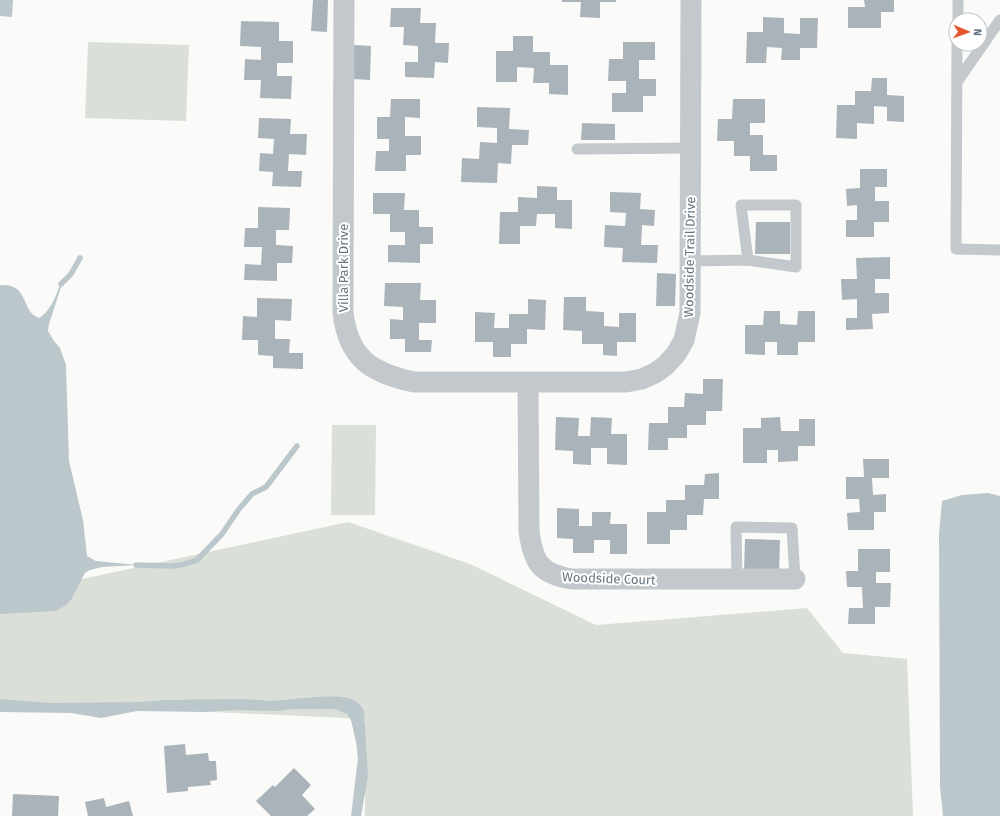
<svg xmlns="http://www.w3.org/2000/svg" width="1000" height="816" font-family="'Fira Sans',sans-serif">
	<rect width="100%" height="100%" fill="#fafaf8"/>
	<path fill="#dadfd7" d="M88,42L189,45L186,121L85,118Z
		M332,425H376L375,515H331Z
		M348,522L470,564L596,625L807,608L843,653L907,659L913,816H365V719L0,702V609L82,579Z"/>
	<path fill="#bbc7cb" d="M0,0H13L12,17L0,16Z
		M60,284H62L49,324L48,331L54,341L60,348L66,365L69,461L83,520L87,556L96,561L137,565L102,567L90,570L85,573L71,600L65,606L55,611L0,614V285C30,283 20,311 39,318C49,313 57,295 60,284Z
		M988,493L1000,496V816H943L940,787L939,534L942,501L962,495Z
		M316,697C333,697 355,693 364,711L368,776L361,816H351L358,758L356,742L351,720L347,714L335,709H292L280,711L234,710L204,712L137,711L101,718L71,713L0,712V699L50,703L141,702L166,700L242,699L270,701Z"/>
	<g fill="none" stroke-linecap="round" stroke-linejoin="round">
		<path stroke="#bbc7cb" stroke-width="5.5" d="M61,284L71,274L80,258
			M136,565L173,566L185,564L197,560L222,534L239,509L252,494L266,487L297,446"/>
	</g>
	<path fill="#aab3b9" d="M313,0H328L327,32L311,31Z
		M562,0H616V2H600V18L580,17L581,2H562Z
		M864,0H894V12H881V28H848V7H865Z
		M391,8H421L420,23H436L435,43H449L448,63L435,62L434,78L405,77V62H418V46L403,45L404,27H390Z
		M763,17L784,18V33L800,34V18H818L817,48H800V60H781L782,48L767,47L766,63H746L747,32H763Z
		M241,21L279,22V41H293V63H277V76H292L291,99L260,98L261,80H244L245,59L261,60V47L240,46Z
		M513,36H533V52H550V65H568V95L549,94V83H533L534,68L517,67V82H496V51H513Z
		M623,42H655V60H639V79H656V96H643V112H612V93H626V81H608L609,59H623Z
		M354,45L371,46L370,80L353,79Z
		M872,78H887V95L904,96V122L887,121V107L874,106V124L857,123V139L836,138L837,105H855V91H871Z
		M391,99H420V118L405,117V136H421V155H406V171H375L376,151H389V139H377V117H390Z
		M733,99H765V123H750V135H763V155H777V171H750V156H734V141H717L718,119H732Z
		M477,107L510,108L509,129L529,130L528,145H512L511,164L498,163L497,183L461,182L462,158L479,159L480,142L497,143V128L477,127Z
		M259,118L291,119L290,134H307L306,155L289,154L288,171H302L301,187L272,186L273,172L259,171L260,153L273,154L274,139L258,138Z
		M582,123L615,124V140H581Z
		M860,169H887V187H875V201H889V222H874V237H846V220H857V205L847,206L846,189L860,188Z
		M537,186L557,187V200H572V229L555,228V214H537L536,226H520V244H499L500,212H518V197L537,198Z
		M610,192L641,193L640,209L655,210L654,226L642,225L641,245H658L657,263L622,262L623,248L604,247L605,225L625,226L626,213L610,212Z
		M373,193H405L404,210H419V227H433V244H420V263L388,262V245H405V232H390V214H373Z
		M258,207L290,208L289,230H276V245L293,246L292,263H277V281L244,280L245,264L261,265L262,247H244L245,228H258Z
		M756,222H790V254H755Z
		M890,257V279H875V293H889V313L872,314L873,329L846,330V318H857V299L842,300L841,279H857L856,258Z
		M657,273L676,274L675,306H656Z
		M385,283H421L420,300H436V323H419V340H432L431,352H405V339H390V319L403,320V307L384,306Z
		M564,297H586V311L604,312V326L619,327V313H636V342H617V356L603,355V344H582V331L563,330Z
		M257,298L292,299L291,321L275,320V339H290L289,353H303V369L273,368V356L258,355V340H242L243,316L257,317Z
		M528,299L546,300L545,330L527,329V344H511V357H493V342H475V312L495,313L494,328H509V314H528Z
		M764,311H780V324L797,325L798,311H815V342H798V355H777V342H765V355L745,354V325H763Z
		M703,379H723L722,411H706V425H687V438H668V450H648L649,423H668V407H684L685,393L703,394Z
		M556,417L579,418L578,436H590L591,417L612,418L611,434H627V465L607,464V448H591V465L573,464V451L555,450Z
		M780,417L781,431H799V419H815V446H798V461L778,462V450H767V463H743V428H761V418Z
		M863,459H889V478H872L873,495L886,494V512H874V530H848L847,513L860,512L859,499H846V477H864Z
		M719,473V499H704L703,515H687V530H670V544H647V512H666V500H685V485H704L705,474Z
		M557,508L579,509V526H592V512H611L610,524H627V554H610V540H594V553H573V539L557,538Z
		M745,539L780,540L779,574L744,573Z
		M858,549H890V572H876V583H891L890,607H875V624H848L849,608H863L862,587H847L846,571H858Z
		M185,744L186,755L208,753L209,761H216L217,780L210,781L211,785L188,787V791L167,793L164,746Z
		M294,768L311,785L302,795L315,809L307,816H271L256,801L273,785L275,787Z
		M13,794L59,796L58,816H12Z
		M104,798L106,807L129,801L133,816H88L85,802Z"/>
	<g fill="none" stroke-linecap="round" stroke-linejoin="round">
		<path stroke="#c3c8cc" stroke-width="11" d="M958,20V0
			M957,44L956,249L1000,250
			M957,82L1000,20
			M577,149L691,148
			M690,261L748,260L796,267V205H741L748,260
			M737,578L736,527L792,528L795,579"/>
		<path stroke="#c3c8cc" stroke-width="21" d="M344,0L343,312C348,358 371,373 414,382H626L642,379L655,373L665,366L676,354L684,340L690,313L691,0
			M528,383L529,531C533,562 540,574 572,579H795"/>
	</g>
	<g text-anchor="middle" stroke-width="4" stroke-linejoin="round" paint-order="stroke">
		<g font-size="13" fill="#657683" stroke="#fff">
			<text transform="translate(689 257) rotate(-89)" y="5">Woodside Trail Drive</text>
			<text transform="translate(343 268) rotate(-90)" y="5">Villa Park Drive</text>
			<text transform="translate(609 578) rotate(2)" y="5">Woodside Court</text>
		</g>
	</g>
	<g transform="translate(968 32) rotate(92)"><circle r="19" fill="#ffffff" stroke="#c1c8cd"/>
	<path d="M0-3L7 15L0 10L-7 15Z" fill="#e4572e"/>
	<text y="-6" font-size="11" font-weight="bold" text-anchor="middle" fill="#657683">N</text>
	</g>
</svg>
